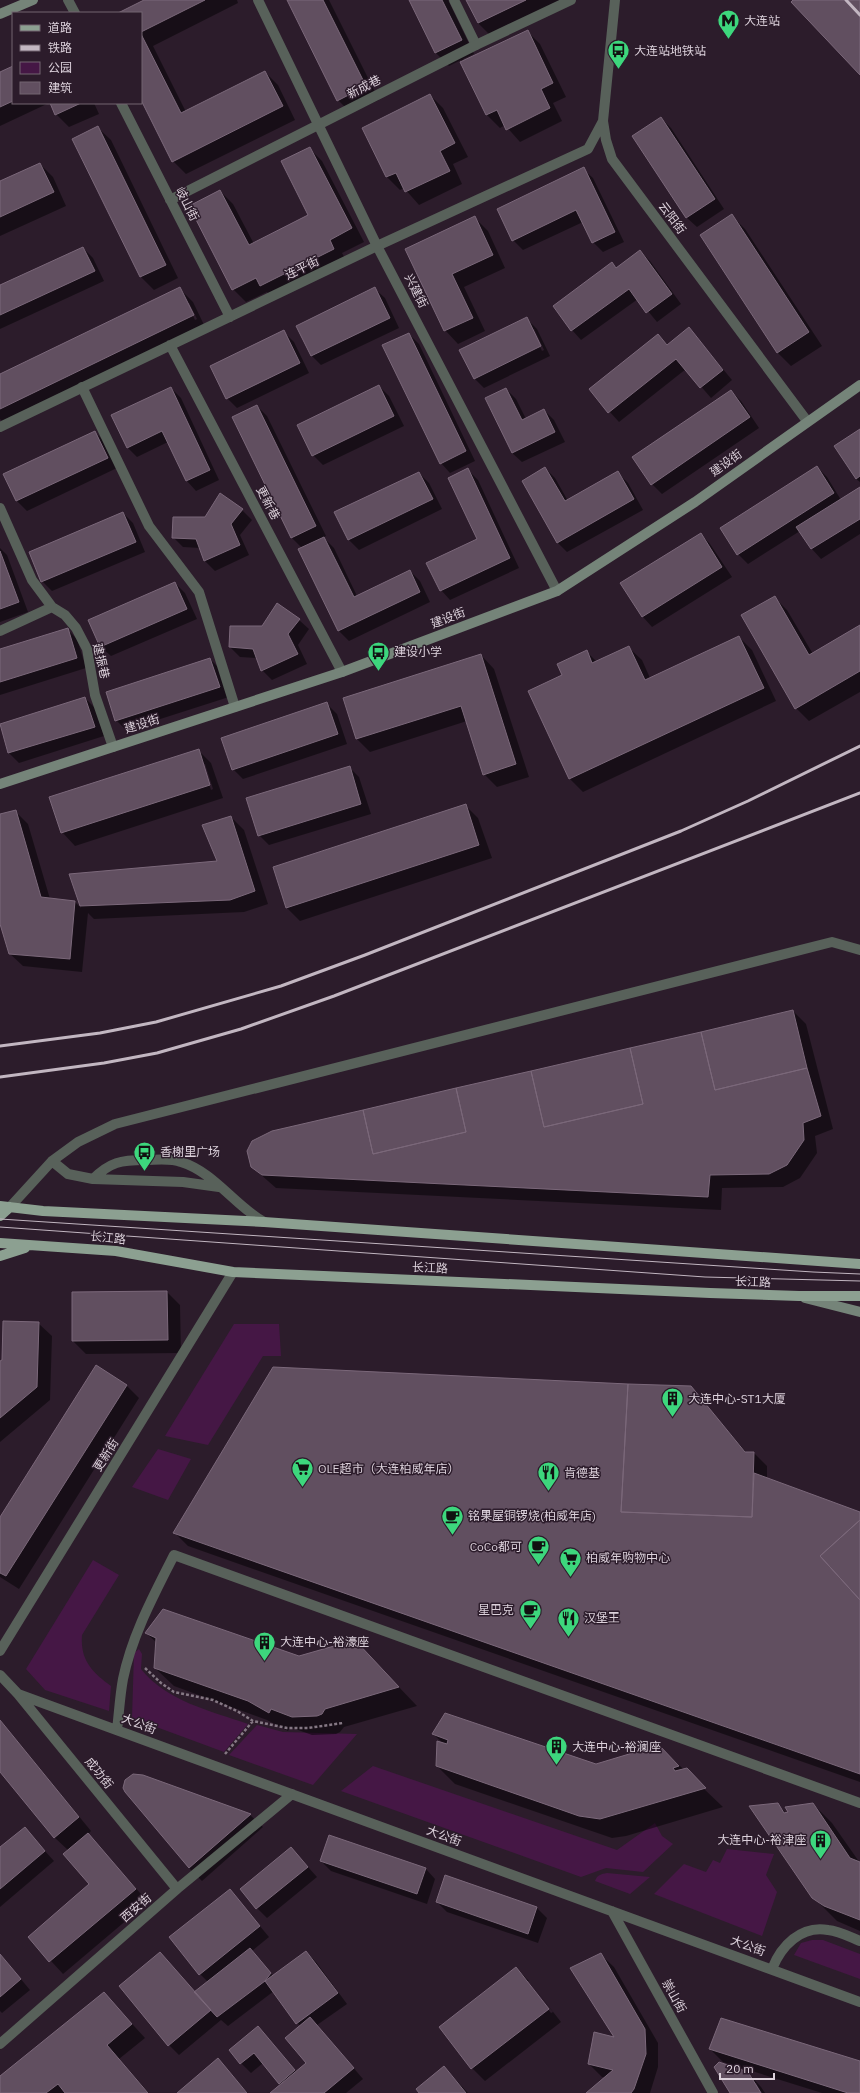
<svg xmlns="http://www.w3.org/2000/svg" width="860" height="2093" font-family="'IBM Plex Sans','Noto Sans SC',sans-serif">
	<rect width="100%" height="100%" fill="#2c1c2b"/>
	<path fill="#451745" d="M234,1324H279L281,1356H263L208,1445L165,1436Z
		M158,1449L191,1459L168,1500L132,1487Z
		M93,1560L119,1575L82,1635C80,1660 92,1672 111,1686L109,1711L45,1690L26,1669Z
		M139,1649L142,1654L141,1669C166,1701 211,1711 248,1724L224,1752L132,1718L134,1653Z
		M257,1725L283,1732L357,1734L313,1785L229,1755Z
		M373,1766L617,1850L655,1823L662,1836L673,1844L643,1872L606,1868L581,1877L341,1791Z
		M727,1849L774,1854L766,1875L777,1892L762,1936L654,1894L684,1864L706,1872L713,1860L720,1863Z
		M607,1873L650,1877L630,1894L595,1881C597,1875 601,1874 607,1873Z
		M812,1940H823L860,1954V1979L794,1955L801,1943Z"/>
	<path fill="#0007" fill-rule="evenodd" d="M146,0H237L238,3L153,46L186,112L265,72L278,85L295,120L186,174L173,161L141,98V13H120Z
		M288,0H329L379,100L351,113L338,100Z
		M410,0H448L474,54L463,59L464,61L527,31L540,44L566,97L553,103L562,121L520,142L505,125L500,128L487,115L461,60L449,66L436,53Z
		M467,0H566L491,36L478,23Z
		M13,67V103H49L0,126V73Z
		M430,95L443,108L468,157L453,164L462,184L419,205L404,188L400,190L387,177L363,128Z
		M51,103H94L99,114L69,127L56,114Z
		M661,118L671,128L724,209L697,227L687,218L633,136Z
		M97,127L111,140L178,278L154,290L141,277L73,139Z
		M309,148L322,161L364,242L342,253L347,262L274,299L267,292L246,302L233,289L220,191L233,204L254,244L310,215Z
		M40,164L53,177L66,206L0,236V182Z
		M583,169L593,178L624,242L603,252L593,242L583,222L523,250L513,240Z
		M732,216L745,229L822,346L791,366L778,353L701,235Z
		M475,218L488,231L505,268L464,287L485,331L458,344L445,330L407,249Z
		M83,248L93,258L104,281L0,329V286Z
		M640,251L650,261L681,304L657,322L638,299L581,340L572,330L612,264L617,268Z
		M180,289L193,302L206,329L6,425L0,419V375ZM187,303H189L197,319L195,320Z
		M375,289L385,298L399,328L321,365L311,355Z
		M527,319L537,329L550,356L484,388L474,378ZM532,329H534L544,350L542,351Z
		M689,328L732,380L711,398L686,369L619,422L590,390L658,335L668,345Z
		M284,332L294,342L309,373L237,408L227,398Z
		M409,334L419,344L475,461L450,473L441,463Z
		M379,386L389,396L404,426L323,465L313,455Z
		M171,388L181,398L219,480L196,491L187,481L168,442L137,457L127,447Z
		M506,389L516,399L526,419L544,410L554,420L565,442L522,462L512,453Z
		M731,391L741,401L759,428L662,494L652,484Z
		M257,406L267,416L326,536L323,537L334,548L357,596L410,571L420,581L430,602L349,641L339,631L300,550L302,548L292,538Z
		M860,430V482L856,479Z
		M95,432L105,442L117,468L27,511L17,501L5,474Z
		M817,467L827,477L841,500L860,488V534L821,559L812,549L800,531L748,564L738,554Z
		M545,468L555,478L568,501L618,473L628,483L643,510L567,552L557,542Z
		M468,470L478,480L519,568L450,600L441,590L478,539Z
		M419,473L429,483L442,509L359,550L349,540L336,513Z
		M242,510L252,520L240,535L249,555L215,571L205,561L200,548L183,547L173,537L205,518Z
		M123,513L133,523L145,552L52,591L42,581Z
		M701,534L710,544L732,577L652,627L643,617L622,583Z
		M0,548L7,555L28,612L0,622Z
		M175,583L185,593L197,619L111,656L101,647L90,620Z
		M774,597L787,610L813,654L860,627V692L809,721L796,708Z
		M299,620L309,629L298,645L307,664L272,680L262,670L257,658L240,657L230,647L262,627Z
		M67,629L77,639L86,668L0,695V650Z
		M739,637L752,650L776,701L583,792L570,779L529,692L563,675L586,651L597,662L628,647L642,660L650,678Z
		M481,655L494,669L529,777L497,787L484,774L467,721L370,752L357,739L344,699Z
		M210,659L220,669L229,697L126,730L116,720Z
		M85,698L95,708L104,736L19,763L9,753L0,725Z
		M327,704L337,714L347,744L243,779L233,769Z
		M198,750L211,763L223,798L75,846L62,832ZM203,764H205L213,789L211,790Z
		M349,767L359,777L371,814L269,845L259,835Z
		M465,805L478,818L492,858L300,921L287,908L274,868Z
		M15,811L28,824L50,899L75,902L81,908L70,875L218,862L231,817L244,830L268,904L244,912L94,919L88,913L82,972L23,966L9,953L0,920V815Z
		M793,1011L806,1024L833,1129L815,1136L817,1153L800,1178L783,1187L722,1188L721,1210L276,1188L252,1167Z
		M167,1292L180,1305L181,1353L86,1354L73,1341Z
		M38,1323L52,1336L50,1400L0,1442V1362Z
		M126,1385L139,1398L19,1589L0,1577V1518Z
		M690,1387L747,1453H754L767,1466V1479L860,1513V1782L188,1546L175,1533Z
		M146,1633L299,1657L355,1641L417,1706L344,1727L340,1732L336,1734L312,1735L290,1727L288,1731L267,1720L174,1686L155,1668L157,1643Z
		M0,1720L91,1831L88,1834L148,1902L63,1974L29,1937L91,1885L69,1851L54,1837L0,1770Z
		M433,1734L596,1765L659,1746L723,1807L626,1836L612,1838L455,1784L437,1766L444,1744Z
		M777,1804L787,1814L813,1804L832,1823L860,1863V1931L837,1921L818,1902Z
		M250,1815L263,1827L202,1881L189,1868Z
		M24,1828L54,1861L0,1907V1849Z
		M291,1848L317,1877L267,1918L257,1908Z
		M321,1861L426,1869L435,1879L427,1904L331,1871Z
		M445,1876L537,1908L547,1918L538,1943L447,1912L437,1902Z
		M230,1890L269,1937L252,1951L273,1976L306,1952L316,1962L347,2004L317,2025L363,2079L346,2093H271L281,2084L263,2063L251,2073L241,2063L258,2027L296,2071L307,2063L300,2026L274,1991L228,2026L221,2020L179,2055L169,2045L195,1992L208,1982L200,1974Z
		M0,1954L30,1990L2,2013L0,2011Z
		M600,1954L614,1967L658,2043V2067L650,2093H588L606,2078L602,2077L589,2064L616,2038Z
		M516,1968L529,1981L561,2022L485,2081L472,2068ZM526,1981H529L553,2012L551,2013Z
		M104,1993L145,2038L119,2059L149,2093H0V2077Z
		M710,2049L860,2062V2093H822L723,2062Z
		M218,2060L248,2093H178Z
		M444,2067L468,2093H421Z
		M748,2073L761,2087L765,2093H762L756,2083H753L760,2093H731Z"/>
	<path fill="#614f60" stroke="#7b687a" d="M144,0H205L141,32V13H118Z
		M287,0H323L366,86L337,101Z
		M409,0H442L462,40L435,53Z
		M466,0H526L478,23Z
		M793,0H860V75L791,2Z
		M528,30L553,83L541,89L550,108L506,130L497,110L486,115L460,62Z
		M141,34L181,113L265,71L283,106L172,162L141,100Z
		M13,66V101L0,107V72Z
		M430,94L455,143L440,151L450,171L405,192L396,173L386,177L362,128Z
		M50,103H81L55,115Z
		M661,117L715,199L686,218L632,136Z
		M98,126L166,265L140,277L72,139Z
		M310,147L352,228L330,240L334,249L260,286L256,278L232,290L189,206L220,190L249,245L308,215L281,161Z
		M40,163L54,192L0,217V181Z
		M584,167L615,232L592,243L576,210L512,241L497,209Z
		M732,214L809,332L777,353L700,235Z
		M475,216L493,255L452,274L473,318L444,331L405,249Z
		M83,247L95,271L0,315V285Z
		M640,250L672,294L646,313L629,289L571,331L553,306L612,262L616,268Z
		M180,287L194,315L0,409V374Z
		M375,287L390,318L311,356L296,326Z
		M527,317L541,346L474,379L459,350Z
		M689,327L723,370L700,388L676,359L608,413L589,389L658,334L667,345Z
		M284,330L300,363L226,399L210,366Z
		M409,333L466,451L440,464L382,345Z
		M379,385L394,416L312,456L297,425Z
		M171,387L210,470L186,481L162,431L127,448L111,415Z
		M506,388L522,420L544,409L555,432L512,453L485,398Z
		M731,390L750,417L651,485L632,457Z
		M257,405L316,526L291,538L232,417Z
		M860,429V476L856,479L834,446Z
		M95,431L108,458L16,501L3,474Z
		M817,466L834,493L737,555L720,528Z
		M545,467L565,501L618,471L634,499L557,543L522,481Z
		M468,468L510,558L440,591L426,563L477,539L448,478Z
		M419,472L433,499L348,540L334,512Z
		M860,487V519L811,549L796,527Z
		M220,493L243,509L231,524L240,545L204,561L196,539L172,538L173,517H205Z
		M123,512L136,542L41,582L29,552Z
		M701,533L722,567L642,617L620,583Z
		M324,537L354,597L410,570L420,592L338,631L298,549Z
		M0,551L19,602L0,609Z
		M175,582L187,609L100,647L88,620Z
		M775,596L809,655L860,625V671L795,709L741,615Z
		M277,603L300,619L288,634L298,654L261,671L253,649L229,647L230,626H262Z
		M68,628L77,658L0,682V649Z
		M739,636L764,688L569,779L528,691L562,675L557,664L587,650L592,663L629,646L645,680Z
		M481,654L516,764L483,775L461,706L356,739L343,698Z
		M210,658L220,687L115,721L106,692Z
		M85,697L95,727L8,753L0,724Z
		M327,702L338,734L232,770L221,738Z
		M199,749L210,785L61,833L49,797Z
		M350,766L361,804L258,836L246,798Z
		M466,804L479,845L286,908L273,867Z
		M16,810L41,897L75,901L70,959L9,954L0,924V814Z
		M231,816L255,891L230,900L80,906L69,874L217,861L202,825Z
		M793,1010L807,1068L715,1090L701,1032Z
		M701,1032L715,1090L807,1068L821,1116L803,1123L804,1140L787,1165L769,1174L710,1175L708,1197L262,1175L251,1167L247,1151L252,1141L272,1131L363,1110L373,1154L466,1132L456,1088L531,1071L544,1127L643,1104L630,1048Z
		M630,1048L643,1104L544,1127L531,1071Z
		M456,1088L466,1132L373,1154L363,1110Z
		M167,1291L168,1340L72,1341V1292Z
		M3,1321L39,1322L37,1387L0,1418V1361L2,1360Z
		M96,1365L127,1385L6,1576L0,1573V1517Z
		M273,1367L628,1384L621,1512L752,1517L754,1473L860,1512V1520L820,1556L860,1600V1774L173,1533Z
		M628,1384L691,1386L745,1452H754L752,1517L621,1512Z
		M860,1520V1600L820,1556Z
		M163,1609L299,1656L355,1640L399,1687L325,1709L322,1714L317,1716L292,1717L271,1709L269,1713L248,1701L154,1668L156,1638L145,1633Z
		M445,1713L596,1764L659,1745L679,1766L673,1768L675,1771L687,1768L706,1788L600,1819L579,1816L436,1766L437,1741L447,1744L448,1740L432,1734Z
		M0,1720L79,1817L54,1838L0,1772Z
		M133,1774L143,1775L251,1814L189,1868L125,1792L123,1788L125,1780Z
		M778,1803L784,1813L788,1812L785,1807L813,1803L850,1858L860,1862V1920L824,1906L812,1898L749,1806Z
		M25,1827L45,1851L0,1889V1847Z
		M88,1833L136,1889L49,1962L28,1937L89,1884L63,1854Z
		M329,1835L426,1868L417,1894L320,1861Z
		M291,1847L308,1867L256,1909L240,1889Z
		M445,1875L537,1907L528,1934L436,1902Z
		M230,1889L260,1926L199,1975L169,1937Z
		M250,1948L271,1973L265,1981L217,2017L194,1992Z
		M306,1951L338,1993L296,2024L265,1981Z
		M160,1952L211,2010L168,2046L119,1986Z
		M601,1953L645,2029L646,2054L634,2089L631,2093H586L613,2070L588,2064L594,2032L614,2037L570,1968Z
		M0,1954L21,1979L0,1997Z
		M516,1967L549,2009L471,2069L439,2027Z
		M104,1992L132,2024L107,2045L148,2093H65L58,2084L46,2093H0V2076Z
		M310,2017L354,2068L324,2093H270L306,2063L285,2038Z
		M721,2018L860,2061V2093H848L709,2049Z
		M258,2026L295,2070L279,2084L254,2053L240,2064L229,2050Z
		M218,2058L247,2093H177Z
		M719,2062L748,2072L761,2093H730L714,2067Z
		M444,2066L466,2093H419L416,2089Z"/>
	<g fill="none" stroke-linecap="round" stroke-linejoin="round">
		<path stroke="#857884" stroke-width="2.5" stroke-dasharray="3 2" stroke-linecap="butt" d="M145,1668L161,1683L174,1692L213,1700L237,1711L253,1721L287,1728H308L343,1723
			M225,1754L253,1721"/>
		<path stroke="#58615a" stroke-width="10" d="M454,0L476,45
			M82,387L149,526L199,592L235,707
			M0,508L32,580L52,607L65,615L76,628L87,649L95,695L113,747
			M0,631L52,607
			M52,1161L68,1174L93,1179L183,1182L219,1187
			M93,1179C110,1162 121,1160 145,1160C156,1160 171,1158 181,1162C214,1172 235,1206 264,1222
			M10,1207L52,1161L78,1142L115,1124L832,942L860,950"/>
		<path stroke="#58615a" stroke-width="10" d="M68,0L75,13
			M258,0L377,246L557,591
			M615,0L603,121L606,140L612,159L807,421
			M121,103L230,317
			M170,200L476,45L571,0
			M170,345L342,672
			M0,427L377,246L588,149L603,121
			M0,1651L233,1272
			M0,1675L18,1694L177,1889
			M18,1694L860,2002
			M117,1730C119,1713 120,1695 123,1679C132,1635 154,1595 174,1555L860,1803
			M612,1911L713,2093
			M772,1969C781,1946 801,1925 828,1930C839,1931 850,1937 860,1941
			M0,2044L177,1889L292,1794"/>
		<path stroke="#758479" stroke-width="10" d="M0,14L33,0
			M0,784L342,672L557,591L695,502L860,385
			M805,1298L860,1312"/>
		<path stroke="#8ca091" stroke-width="10" d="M0,1206L43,1211L264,1222L860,1264
			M0,1216L10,1207
			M0,1243L116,1251L233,1272L710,1293L799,1296H860
			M0,1256L25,1248"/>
		<path stroke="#c2b6c1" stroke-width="1" d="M0,1219L813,1272L860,1274
			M0,1227L705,1277L860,1281"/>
		<path stroke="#c2b6c1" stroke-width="3" d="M846,0L860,15
			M0,1046L100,1033L156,1022L281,986L365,955L681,831L748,801L860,746
			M0,1077L104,1063L157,1053L241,1029L334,996L860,793"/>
	</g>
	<defs>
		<symbol id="metro-pin" viewBox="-11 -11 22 30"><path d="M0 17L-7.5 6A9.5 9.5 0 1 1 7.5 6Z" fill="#3dd77d" stroke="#2c1c2b"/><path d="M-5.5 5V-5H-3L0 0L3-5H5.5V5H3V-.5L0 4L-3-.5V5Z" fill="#111"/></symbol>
		<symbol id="bus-pin" viewBox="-11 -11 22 30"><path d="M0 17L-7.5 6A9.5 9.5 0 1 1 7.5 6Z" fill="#3dd77d" stroke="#2c1c2b"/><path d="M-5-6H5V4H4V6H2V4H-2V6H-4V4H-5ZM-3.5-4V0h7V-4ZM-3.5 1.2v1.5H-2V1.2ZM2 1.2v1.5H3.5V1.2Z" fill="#111"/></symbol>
		<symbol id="building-pin" viewBox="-11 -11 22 30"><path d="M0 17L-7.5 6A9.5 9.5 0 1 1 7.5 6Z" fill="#3dd77d" stroke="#2c1c2b"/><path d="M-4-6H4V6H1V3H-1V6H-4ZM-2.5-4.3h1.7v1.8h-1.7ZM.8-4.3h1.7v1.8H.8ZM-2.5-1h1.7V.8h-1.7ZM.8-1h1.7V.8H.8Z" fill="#111"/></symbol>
		<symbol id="supermarket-pin" viewBox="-11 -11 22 30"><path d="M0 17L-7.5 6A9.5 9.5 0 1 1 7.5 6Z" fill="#3dd77d" stroke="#2c1c2b"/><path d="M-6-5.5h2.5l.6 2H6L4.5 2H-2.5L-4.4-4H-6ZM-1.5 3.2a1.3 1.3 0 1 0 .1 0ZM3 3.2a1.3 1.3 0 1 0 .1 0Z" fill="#111"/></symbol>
		<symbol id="restaurant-pin" viewBox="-11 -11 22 30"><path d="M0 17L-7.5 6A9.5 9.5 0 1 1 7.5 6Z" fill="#3dd77d" stroke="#2c1c2b"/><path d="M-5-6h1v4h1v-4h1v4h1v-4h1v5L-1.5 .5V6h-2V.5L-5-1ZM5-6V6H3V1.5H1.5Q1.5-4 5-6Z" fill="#111"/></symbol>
		<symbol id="cafe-pin" viewBox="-11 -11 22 30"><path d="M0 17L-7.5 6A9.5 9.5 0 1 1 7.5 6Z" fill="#3dd77d" stroke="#2c1c2b"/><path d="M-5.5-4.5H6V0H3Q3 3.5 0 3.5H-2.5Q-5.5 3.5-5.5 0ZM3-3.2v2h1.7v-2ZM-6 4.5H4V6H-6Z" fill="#111"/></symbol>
	</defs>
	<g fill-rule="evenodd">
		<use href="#metro-pin" x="716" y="8" width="25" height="34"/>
		<use href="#bus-pin" x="606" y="38" width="25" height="34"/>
		<use href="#bus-pin" x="366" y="640" width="25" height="34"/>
		<use href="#bus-pin" x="132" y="1140" width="25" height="34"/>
		<use href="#building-pin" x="660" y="1386" width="25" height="34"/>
		<use href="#supermarket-pin" x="290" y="1456" width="25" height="34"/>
		<use href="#restaurant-pin" x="536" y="1460" width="25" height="34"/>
		<use href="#cafe-pin" x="440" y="1504" width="25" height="34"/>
		<use href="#cafe-pin" x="526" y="1534" width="25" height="34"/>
		<use href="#supermarket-pin" x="558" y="1546" width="25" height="34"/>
		<use href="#cafe-pin" x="518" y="1598" width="25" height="34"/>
		<use href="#restaurant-pin" x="556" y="1606" width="25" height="34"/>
		<use href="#building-pin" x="252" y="1630" width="25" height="34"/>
		<use href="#building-pin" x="544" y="1734" width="25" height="34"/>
		<use href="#building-pin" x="808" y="1828" width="25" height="34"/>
	</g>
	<g text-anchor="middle" stroke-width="3" stroke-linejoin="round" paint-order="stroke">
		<g font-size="12" fill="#dcd1db" stroke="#2c1c2b" text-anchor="start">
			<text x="744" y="25">大连站</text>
			<text x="634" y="55">大连站地铁站</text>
			<text x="394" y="656">建设小学</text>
			<text x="160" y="1156">香榭里广场</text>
			<text x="688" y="1403">大连中心-ST1大厦</text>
			<text x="318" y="1473">OLE超市（大连柏威年店）</text>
			<text x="564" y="1477">肯德基</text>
			<text x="468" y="1520">铭果屋铜锣烧(柏威年店)</text>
			<text x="522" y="1551" text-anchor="end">CoCo都可</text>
			<text x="586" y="1562">柏威年购物中心</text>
			<text x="514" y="1614" text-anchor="end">星巴克</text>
			<text x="584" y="1622">汉堡王</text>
			<text x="280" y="1646">大连中心-裕濠座</text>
			<text x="572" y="1751">大连中心-裕澜座</text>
			<text x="806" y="1844" text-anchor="end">大连中心-裕津座</text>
		</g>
		<g font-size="12" fill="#dcd1db" stroke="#2c1c2b">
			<text transform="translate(364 87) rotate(-27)" y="4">新成巷</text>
			<text transform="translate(187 204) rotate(63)" y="4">岐山街</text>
			<text transform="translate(672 218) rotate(53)" y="4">云阳街</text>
			<text transform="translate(302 268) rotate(-26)" y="4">连平街</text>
			<text transform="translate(416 291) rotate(63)" y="4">兴建街</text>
			<text transform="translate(726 463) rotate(-36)" y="4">建设街</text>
			<text transform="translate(268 503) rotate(62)" y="4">更新巷</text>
			<text transform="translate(448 618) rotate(-21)" y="4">建设街</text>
			<text transform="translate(101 661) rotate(77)" y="4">建振巷</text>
			<text transform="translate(142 724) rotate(-18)" y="4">建设街</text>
			<text transform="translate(108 1238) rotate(6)" y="4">长江路</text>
			<text transform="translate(430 1268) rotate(2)" y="4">长江路</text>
			<text transform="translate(753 1282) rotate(2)" y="4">长江路</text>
			<text transform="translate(106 1455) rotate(-58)" y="4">更新街</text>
			<text transform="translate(139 1724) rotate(20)" y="4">大公街</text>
			<text transform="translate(99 1773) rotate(51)" y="4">成功街</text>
			<text transform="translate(444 1836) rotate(20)" y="4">大公街</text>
			<text transform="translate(136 1908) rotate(-41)" y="4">西安街</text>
			<text transform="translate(748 1946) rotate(20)" y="4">大公街</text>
			<text transform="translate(674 1996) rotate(61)" y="4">崇山街</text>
		</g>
	</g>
	<rect x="12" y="12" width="130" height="92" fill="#2c1c2b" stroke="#726471"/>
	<rect x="20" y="25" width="20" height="6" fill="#8ca091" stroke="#726471"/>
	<text x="48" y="32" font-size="12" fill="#dcd1db">道路</text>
	<rect x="20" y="45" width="20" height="6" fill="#c2b6c1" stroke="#726471"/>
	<text x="48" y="52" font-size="12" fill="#dcd1db">铁路</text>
	<rect x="20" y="62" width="20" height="12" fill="#451745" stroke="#726471"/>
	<text x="48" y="72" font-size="12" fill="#dcd1db">公园</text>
	<rect x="20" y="82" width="20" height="12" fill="#614f60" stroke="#726471"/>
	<text x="48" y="92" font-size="12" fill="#dcd1db">建筑</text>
	<path d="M720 2073v6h54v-6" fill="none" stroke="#dcd1db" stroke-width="2"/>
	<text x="726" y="2073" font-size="12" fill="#dcd1db" stroke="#2c1c2b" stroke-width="3" paint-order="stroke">20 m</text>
</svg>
